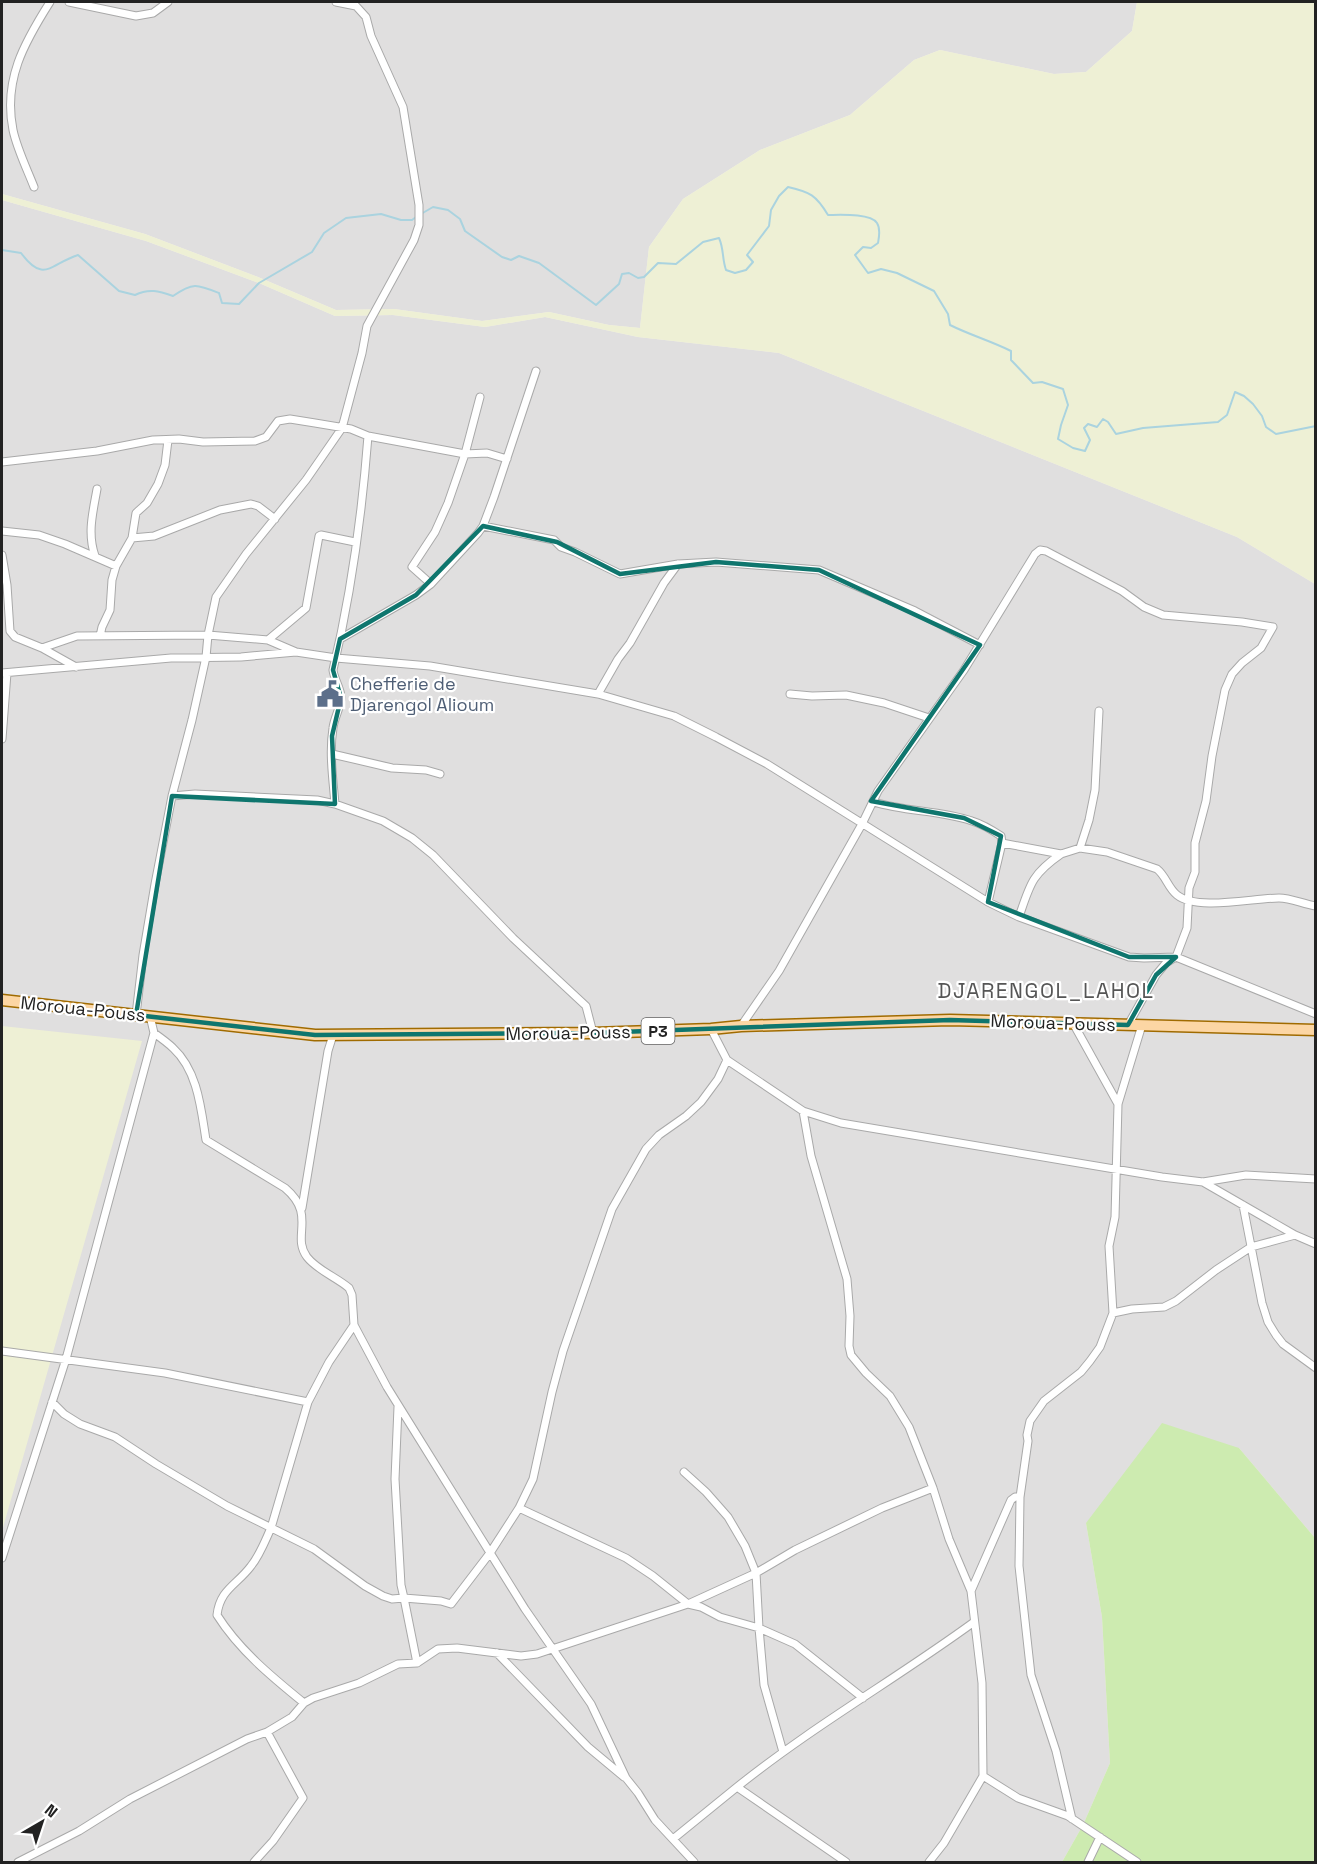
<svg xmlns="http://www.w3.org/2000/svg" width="1317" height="1864" font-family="'Space Grotesk',sans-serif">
	<rect width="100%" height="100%" fill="#f2efe9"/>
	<path fill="#e0dfdf" d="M2,2H1137L1132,31L1086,72L1054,74L940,50L914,60L850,115L760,150L683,199L649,247L640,328L609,325L549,312L482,321L394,309L336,310L258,277L145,234L2,194Z
		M2,200L146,241L259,283L335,316L393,315L485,327L545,317L638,337L779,353L1237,537L1315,584V1538L1239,1448L1086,1523L1102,1617L1110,1763L1083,1825L1062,1862H2Z"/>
	<path fill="#eef0d5" d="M1137,2H1315V584L1237,537L779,353L638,337L545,317L485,327L393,315L335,316L259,283L146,241L2,200V194L145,234L258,277L336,310L394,309L482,321L549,312L609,325L640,328L649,247L683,199L760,150L850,115L914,60L940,50L1054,74L1086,72L1132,31Z
		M2,1026L142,1041L2,1531Z"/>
	<path fill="#cdebb0" d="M1162,1423L1239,1448L1315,1538V1862H1062L1083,1825L1110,1763L1102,1617L1086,1523Z"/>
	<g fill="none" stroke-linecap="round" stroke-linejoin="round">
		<path stroke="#aad3df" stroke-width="2" d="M421,214L433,207L448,210L460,219L465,231L502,257L511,260L519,256L539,263L596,305L619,284L622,274L629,273L638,278L644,277L658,263L676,264L703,242L719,238C724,249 722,259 726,270L735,273L746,270L753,262L747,255L769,226L771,210L779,196L788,187C810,192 816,195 828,215C839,215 870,213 877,223C881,229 879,237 878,243L871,248L863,247L855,255L868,273L881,269L897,273L934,291L948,314L950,325C970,335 991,341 1011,351V360L1033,383L1042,382L1063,389L1068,405L1061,425L1058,439L1073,448L1085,451L1090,440L1084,428L1088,424L1097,427L1103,419L1108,422L1116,434L1143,428L1218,422L1227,415L1235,392L1244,396L1253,404L1262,416L1266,427L1276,434L1316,426
			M2,250L21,253C44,284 50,264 78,255L119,291L135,295C149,288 159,291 173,296C193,282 197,284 219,293L222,303L239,304L259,283L312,252L324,233L346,218L381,214L401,220H412L416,217"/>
		<defs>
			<path id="street" d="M69,2L136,16L153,13L168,2
				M34,187C27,169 17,149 13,130C3,80 24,43 50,2
				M2,462L97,451L153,440L179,439L203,442L255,441L266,437L278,421L290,419L315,423L351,429L368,436L465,454L487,453L507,459
				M483,526L554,540L561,547L575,552L620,574L678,564L716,562L819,570L915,611L980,645
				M2,531L39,535L65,544L116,566
				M132,538L136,513L147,503L158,484L165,465L168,440
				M2,555L7,585L10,631L15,637L42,648L76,667
				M95,556C87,533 93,512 97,489
				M431,584L412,567L435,532L448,503L465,454L480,397
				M100,636L102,627L110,610L112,580L116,566L132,538L154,536L220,510L251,504L258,506L275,519
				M340,639L416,595L431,584L478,533L483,526L494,497L536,371
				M268,640L306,608L319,536L321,535L355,542
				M42,648L77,636L208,635L268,640L296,652
				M2,673L171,658L241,657L296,652L336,658L430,666L598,694L674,716L716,737L767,764L988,902L1019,917L1129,957L1144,958L1176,957L1316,1014
				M598,694L618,659L630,643L664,583L678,564
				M790,694L812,696L846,695L884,703L929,718
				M2,739L7,673
				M332,754L392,768L426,770L440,774
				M172,796L195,794L317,800L335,804L383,821L412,838L433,855L513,938L586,1006L593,1033
				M874,802C906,812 940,810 972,821C982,824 992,830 1001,836L1002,843L988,902
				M335,804C333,779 329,753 333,728C334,718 341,707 341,697C341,689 334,679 333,670C351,594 362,514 368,436
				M1002,843L1061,854L1080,848L1107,852L1157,869C1166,876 1168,888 1177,895C1197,911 1253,898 1279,898C1291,898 1303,904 1316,906
				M1080,848L1089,820L1095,790L1099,711
				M1019,917C1030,884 1032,874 1061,854
				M136,1015L143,955L155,884L172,796L192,720L206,657L208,635L216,597L246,554L306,480L342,428L362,353L367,326L414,240L419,225V205L403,107L371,36L366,17L356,6L336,2
				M1073,1023L1118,1104
				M741,1026L779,971L862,824L878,791L964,670L1035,554L1040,550L1046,551L1122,591L1144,607L1163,615L1242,622L1273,627L1261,648L1242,663L1232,674L1225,690L1212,756L1206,801L1195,843V872L1189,888L1187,928L1176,957L1166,963L1156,975L1128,1025
				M711,1029L727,1060L803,1111L841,1123L1162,1177L1203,1182L1246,1175L1316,1179
				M154,1033C161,1038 168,1043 173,1048C198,1071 201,1109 206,1140L285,1188C317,1215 291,1236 307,1257C317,1270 336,1277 349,1288L352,1295L354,1325L387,1387L525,1609L591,1704L626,1778L638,1793L655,1820L694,1862
				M803,1111L811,1156L847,1279L850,1316L849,1346L851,1355L866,1373L890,1396L909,1427L933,1488L949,1539L971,1591L982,1683L983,1776L944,1843L929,1862
				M1203,1182L1295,1235L1316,1244
				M1243,1205L1262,1303L1268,1322L1276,1335L1283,1344L1316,1368
				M302,1208L328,1051L333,1035
				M1113,1313L1132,1309L1164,1307L1176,1301L1216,1270L1251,1247L1295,1235
				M2,1351L165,1373L308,1402
				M52,1402L64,1414L80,1424L115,1437L156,1464L227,1506L314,1549L365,1586L383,1596L392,1599L404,1598L417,1663
				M398,1407L395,1479L401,1585L404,1598L441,1601L451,1604L490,1553L519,1508L533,1479L552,1392L563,1351L612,1209L646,1149L659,1135L686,1116L701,1102L718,1079L727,1060
				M684,1472L706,1492L728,1517L745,1546L756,1573L759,1628L764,1685L783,1752
				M519,1508L626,1558L653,1576L688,1604L701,1607L720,1617L759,1628L795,1644L863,1698
				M2,1558L66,1359L154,1033L150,1016
				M971,1591L1011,1500L1015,1497H1020
				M497,1653L588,1747L624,1777
				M304,1703C272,1677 239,1650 217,1615C220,1589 237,1585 251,1566C260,1555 265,1541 271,1528L308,1402L329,1362L354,1325
				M983,1776L1018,1798L1068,1816L1137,1862
				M737,1787C813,1726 896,1679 974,1622
				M1072,1819L1056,1751L1031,1675L1019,1566L1020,1497L1028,1441L1027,1435L1030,1421L1044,1401L1081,1372L1090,1361L1100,1347L1113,1313L1109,1246L1115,1217L1118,1104L1142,1025
				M673,1839L737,1787L846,1862
				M18,1862L79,1831L130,1799L247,1739L267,1732L292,1717L304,1703L313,1698L359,1683L398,1664L417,1663L438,1649L457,1648L521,1656L537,1654L688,1604L756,1573L795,1550L882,1508L933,1488
				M254,1862L273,1841L303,1798L267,1732
				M1088,1862L1100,1837"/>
			<path id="primary" d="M2,1000L315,1035L593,1033L711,1029L741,1026L950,1020L1316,1030"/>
		</defs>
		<use href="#street" stroke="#a9a9a9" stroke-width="9"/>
		<use href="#primary" stroke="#a06b00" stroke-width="13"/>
		<use href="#street" stroke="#fff" stroke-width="7"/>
		<use href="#primary" stroke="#fcd6a4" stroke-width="10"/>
	</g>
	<path fill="none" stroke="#0f766e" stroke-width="4.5" stroke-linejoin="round" d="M483,526L557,542L620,574L716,562L819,570L980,645L871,801L964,818L1001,836L988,902L1129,957H1176L1156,975L1128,1025L950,1020L593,1033L315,1035L136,1015L172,796L335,804L332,736L341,698L333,670L340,639L416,595Z"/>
	<defs>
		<symbol id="civic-bare" viewBox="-9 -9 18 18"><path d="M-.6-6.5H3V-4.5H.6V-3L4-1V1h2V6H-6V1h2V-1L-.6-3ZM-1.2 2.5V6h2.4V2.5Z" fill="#5c6f8a" stroke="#fff" stroke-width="2.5" paint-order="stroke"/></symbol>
	</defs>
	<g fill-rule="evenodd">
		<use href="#civic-bare" x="311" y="675" width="38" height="38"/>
	</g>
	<g text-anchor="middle" stroke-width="4.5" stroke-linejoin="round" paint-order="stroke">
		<rect fill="#fff" stroke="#646464" stroke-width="1.5" x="641.5" y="1018" width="33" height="26" rx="4.5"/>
		<g font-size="16" font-weight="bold" fill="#222">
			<text x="658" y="1037">P3</text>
		</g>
		<g font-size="18" fill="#4e5e75" stroke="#fff" text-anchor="start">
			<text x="350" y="690">Chefferie de<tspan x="350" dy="21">Djarengol Alioum</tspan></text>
		</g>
		<g font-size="18" fill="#222" stroke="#fff">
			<text transform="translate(83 1009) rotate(6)" y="6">Moroua-Pouss</text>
			<text transform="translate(1053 1023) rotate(2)" y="6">Moroua-Pouss</text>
			<text transform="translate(568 1033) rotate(-1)" y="6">Moroua-Pouss</text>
		</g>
		<g font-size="21" letter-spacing="1.5" fill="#555" stroke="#fff">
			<text x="1046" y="998">DJARENGOL_LAHOL</text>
		</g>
	</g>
	<rect width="1317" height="1864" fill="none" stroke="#222222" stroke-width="6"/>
	<g transform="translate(42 1822) rotate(39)" stroke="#ffffff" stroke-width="4.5" paint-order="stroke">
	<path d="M0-4.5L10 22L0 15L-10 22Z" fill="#222222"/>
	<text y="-9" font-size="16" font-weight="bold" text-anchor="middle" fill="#222222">N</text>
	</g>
</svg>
